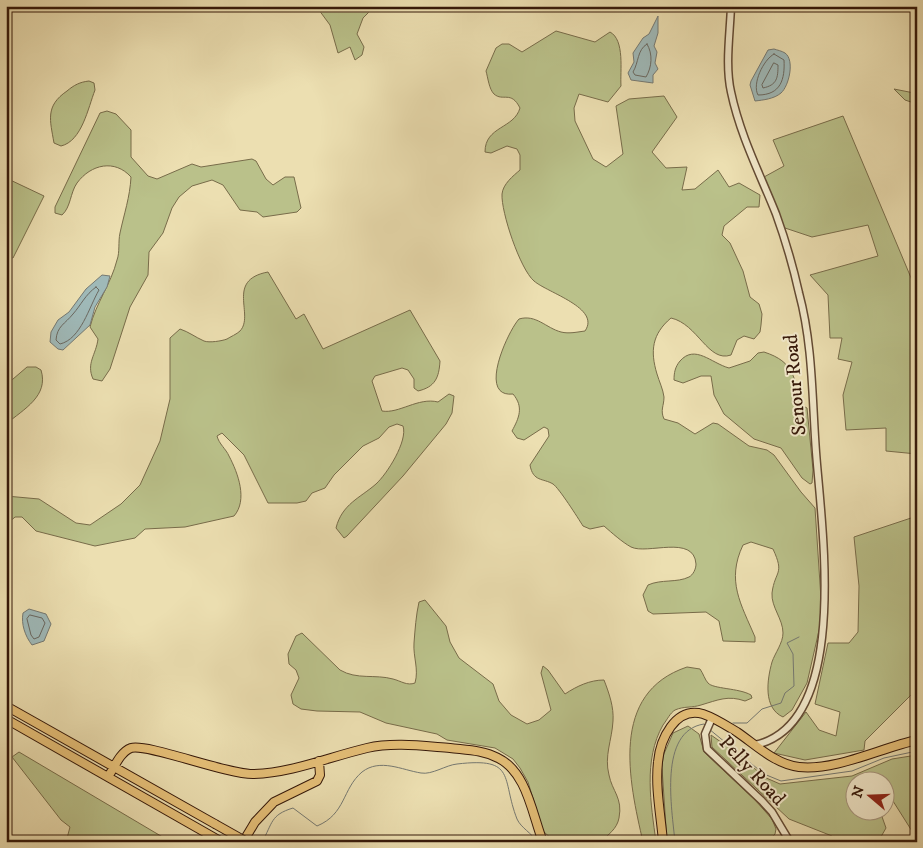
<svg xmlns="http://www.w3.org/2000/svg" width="923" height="848" font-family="'IM FELL DW Pica',serif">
	<rect width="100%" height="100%" fill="#ecdfb1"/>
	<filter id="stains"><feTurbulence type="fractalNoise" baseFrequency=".004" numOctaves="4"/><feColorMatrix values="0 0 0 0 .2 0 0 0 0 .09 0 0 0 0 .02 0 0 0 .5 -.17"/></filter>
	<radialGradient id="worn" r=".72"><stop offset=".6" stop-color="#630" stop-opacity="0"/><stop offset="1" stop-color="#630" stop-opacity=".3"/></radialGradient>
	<path fill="#bac18a" stroke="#786c4a" d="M316,6H375L363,18L357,34L364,47L362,55L355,60L350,47L338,53L330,25Z
		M556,31L595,42L610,32C625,40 620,71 621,86L608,102L579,94L574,108L575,121L593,159L606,167L623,154L616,106L629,99L664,96L677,117L652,152L666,168L687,167L682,190L695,189L718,170L729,187L739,183L760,195L759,207H747L724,226L722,235L730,243L743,271L750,297L759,304L762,314L761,325L760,332L754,339L744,336L737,340L731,355C708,363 698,324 671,318C652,334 650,351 657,374C659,381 663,389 664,397C664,406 660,410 664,419L678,423L695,434L713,423L718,424L749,446L767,450L774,455L801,492L815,508L821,599L820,626L807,683L792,710L783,717C763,708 767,680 772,662C775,653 783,643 783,633C783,619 771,607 772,593C775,570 785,575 773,549L751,542L743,545C726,581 741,604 755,637V642L723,641L719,621L706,612L653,614L648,611L643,595L648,585C661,579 677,583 689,577C693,575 696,569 696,564C694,534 647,555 631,547C622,542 612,533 604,526L590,529L583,526C578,518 559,488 553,484C543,478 533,482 530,465L549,436L548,429L544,427L524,440L517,438L512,431C519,418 524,407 513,394C477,398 508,331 519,319C536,314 546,328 561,332C569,334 577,332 585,331C601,308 548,293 534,281C520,269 501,212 502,194C503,184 513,176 520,170V155L517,149L507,146L491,153L485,152C485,126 514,129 520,108C511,90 503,102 494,94C489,89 488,78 486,71L496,48L502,44H509L522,52Z
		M89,81L94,83L95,90C88,108 82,141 61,146L54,143C50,120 45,106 67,91C74,85 80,82 89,81Z
		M917,85V99L911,102L905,100L894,89L914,93Z
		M107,111L116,114L131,130V157L148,176L157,179L192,164L201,167L252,159L256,161L266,179L273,185L285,177H294L301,208L297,212L263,217L257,212L240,210L223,185L212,180L192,186L179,197L172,208L163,233L149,252L148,275L130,307L110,369L102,381L93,379C86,363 96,355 98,339L90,327C96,303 111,284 117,260C120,252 118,242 120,233C124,214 130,197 131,177C115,159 91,164 77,183C70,193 71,207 62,215L55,213V207L100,113Z
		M843,116L917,292V454L886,451V428L846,430L843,395L852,362L838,359L842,338H830L828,295L810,275L878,256L868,225L812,237L782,227L764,177L784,166L773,140Z
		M6,178L44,196L13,258L6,257Z
		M268,272L296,319L304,314L323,349L410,310L440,361C439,378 435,387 418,391L414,388V379L408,370L402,368L375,376L372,381L382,411C399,414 418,397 438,402L449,394L454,396L452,413L446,424L403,476L347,536L344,538L336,528C342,504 360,498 376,484C387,474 408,441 403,426L397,424L389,427L379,438L363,446L334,475L325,488L312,493L306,501L297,503H268L244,455L222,433L217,436C219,444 226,449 229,456C238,473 248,500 234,516L185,527L145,529L135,538L95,546L36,531L22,517H15L6,525V496L39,499L76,523L90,525L121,504L140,485L160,441L170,399V338L180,329C189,332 195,337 204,341C209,343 222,341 227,339C230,337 237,334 240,331C255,315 225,280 268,272Z
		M764,352C795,362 794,378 801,405L807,408L813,470L812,483L810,484L802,478L781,448L754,439L724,414L714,395L711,376H701L683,383L674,380C674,373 675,367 680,361C695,344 711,363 729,368L750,361L758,353Z
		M27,367H36L41,370C49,396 24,409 6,424V385Z
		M917,516V689L865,741L864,750L805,760L774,753L806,712L819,730L836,736L840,712L815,704L828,643H849L858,632L859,586L854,537Z
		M425,600L446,626L450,642L459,658L493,684L499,701L511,715L527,724L539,720L551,710L541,673L543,666L548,670L565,694C577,686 590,680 604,680C609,693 614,707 613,721C612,740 604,756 609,775C612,791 623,798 619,818C617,829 608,835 600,842H555L543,831L528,782L520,768L513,759L495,748L447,740L437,734L386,723L360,712L317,711L301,709L293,704L291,695L299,678L296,670L289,664L288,654L296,636L302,633L340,670C357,680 375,674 393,679C401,681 407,686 415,683C419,669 413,657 414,643C415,630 416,615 419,602Z
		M687,667L700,669C703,673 705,680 708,683C713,689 739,688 751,695L752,698L745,701C728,695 718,700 701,705C692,708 684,706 675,710C670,713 667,720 663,725C643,760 651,804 656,842H643C629,781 609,693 687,667Z
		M688,726L699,734L704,752L755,800L772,819L776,829L775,834L768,842H667L662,768L663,756L673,733Z
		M711,735L742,757L764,777L780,784L852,776L892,759L917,755V839L886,790V780H856V810L880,811L886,828L878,842H835L832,836L789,819L712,747Z
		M19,752L171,842H66L70,827L61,820L12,757Z"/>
	<path fill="#9fb9b8" stroke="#757972" d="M658,16V33L654,46L657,52L655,63L658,69L653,75V83L631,80L628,73L634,62L633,53L643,38L649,34Z
		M774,49C777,50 782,51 785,53C795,60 789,86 781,93C774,99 763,100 755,101L750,85L751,81L768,50Z
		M102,275L110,276L107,287L95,307L90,325L63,350L58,349L50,342L51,332L58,320L69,312L86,289Z
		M29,609L46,614L51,624L44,641L32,645C25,636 21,624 23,613Z"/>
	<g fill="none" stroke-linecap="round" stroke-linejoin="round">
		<path stroke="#6a6860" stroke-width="1" d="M647,44C653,54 652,67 646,77L635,75L633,72C639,62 637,50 647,44Z
			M774,54L784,60C785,79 781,95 758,95C752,84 763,60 774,54Z
			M774,63L778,65C778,78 777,85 763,88L762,85Z
			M96,287L99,290C89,307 81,339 60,344L56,340C57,326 65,324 73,314C81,305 85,295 96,287Z
			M30,615L42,618L45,623L39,637L34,639L31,635L27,619Z"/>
		<path stroke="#757972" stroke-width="1" d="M733,723H747L762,709L781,703L785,693L794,686L793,654L787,643L799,637
			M709,729L764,774L781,781L852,771L884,758L917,751
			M262,842C273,823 270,815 293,808L317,826C346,814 342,789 362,772C380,758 402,770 421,773C432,775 446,765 457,764C517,757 501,778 517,819C521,828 532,833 537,842
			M675,842C672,809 658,731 704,724L706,726"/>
		<defs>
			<path id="minor" d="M731,6C730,34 725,65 731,92C740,135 760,174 776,214C785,239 793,266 799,293C813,345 812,399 816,452C821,523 852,724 755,745
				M712,718L705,734L707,749L762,801L772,812L790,842"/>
			<path id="major" d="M6,706L215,824
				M6,719L222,842
				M108,777C114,768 120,752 131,748C147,743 225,774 253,774C292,773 329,757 367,748C393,742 423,746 450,748C466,750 483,750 498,758C527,772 532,814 543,842
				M243,842L255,822L274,802L317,781L320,775L319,761
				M663,842C661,816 655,788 658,762C660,740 675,706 703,714C715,718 727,726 737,732C756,745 775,764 799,767C836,771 880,748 917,740"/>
		</defs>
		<use href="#minor" stroke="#634a33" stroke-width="9"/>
		<use href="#major" stroke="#351809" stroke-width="10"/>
		<use href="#minor" stroke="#f3eacc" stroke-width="6"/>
		<use href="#major" stroke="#e6c078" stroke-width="8"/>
		<defs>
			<path id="major-bridge" d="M215,824L247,842"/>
		</defs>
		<use href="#major-bridge" stroke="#351809" stroke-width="10" stroke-linecap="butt"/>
		<use href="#major-bridge" stroke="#e6c078" stroke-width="8"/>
	</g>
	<g text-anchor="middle" stroke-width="4" stroke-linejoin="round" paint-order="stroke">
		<g font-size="20" fill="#351809" stroke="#f3eacc">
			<text transform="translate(794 385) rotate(-95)" y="7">Senour Road</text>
			<text transform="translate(753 770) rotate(47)" y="7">Pelly Road</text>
		</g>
	</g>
	<rect width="923" height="848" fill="none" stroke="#ecdfb1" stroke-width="25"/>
	<rect x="8" y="8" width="908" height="833" fill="none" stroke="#351809" stroke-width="2.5"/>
	<rect x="12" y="12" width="898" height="823" fill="none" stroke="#351809"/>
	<g transform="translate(870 796) rotate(289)"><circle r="24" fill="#f3eacc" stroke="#a7967e"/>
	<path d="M0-4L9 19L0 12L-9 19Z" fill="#8f2418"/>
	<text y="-8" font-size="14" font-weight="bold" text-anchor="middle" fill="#351809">N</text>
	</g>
	<rect width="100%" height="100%" filter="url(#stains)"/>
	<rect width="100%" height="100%" fill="url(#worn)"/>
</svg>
